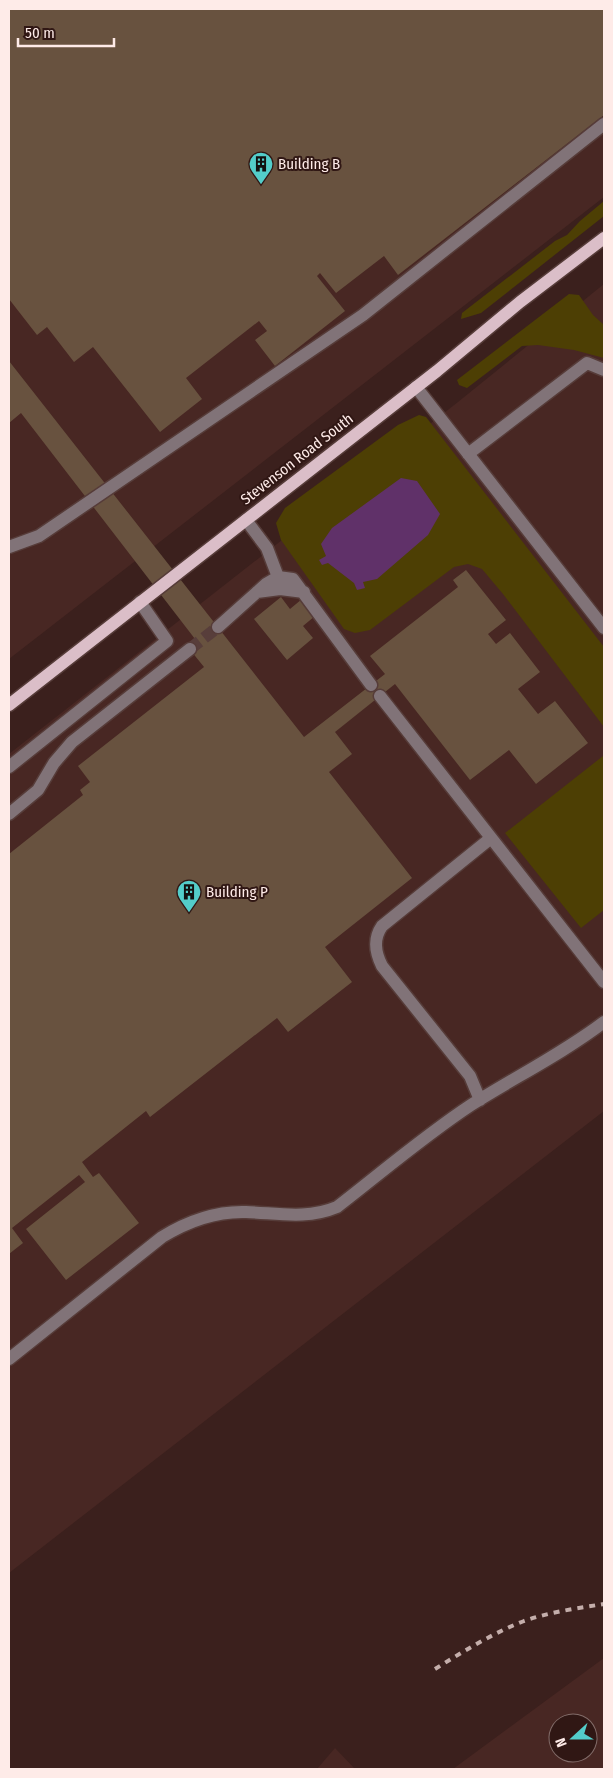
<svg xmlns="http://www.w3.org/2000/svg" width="613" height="1778" font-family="'Fira Sans Condensed',sans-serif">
	<rect width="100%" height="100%" fill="#3b201d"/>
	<path fill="#482723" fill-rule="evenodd" d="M9,9H604V197L9,659Z
		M604,284V1111L9,1573V754L458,402Z
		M604,1658V1769H453ZM558,1723H588V1753H558Z
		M335,1748L355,1769H317Z"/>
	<path fill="#4d3f04" d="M604,201V216L481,313L461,319L462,313L555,241L567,235L580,221Z
		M569,294L579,295L593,315L604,325V358L574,350L538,345L522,346L467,388L459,385L457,380Z
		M419,415L426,417L604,647V727L503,594L482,569L468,564L454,567L370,630L355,633L344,629L281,540L276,523L285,508L398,425Z
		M604,753V910L581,928L505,833L603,756Z"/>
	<path fill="#603169" d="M401,478L417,481L440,514L428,535L377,579L363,582L365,588L357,590L354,583L328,563L322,565L319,560L326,556L321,544L332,528Z"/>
	<path fill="#68523f" d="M9,9H604V115L398,275L384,256L336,293L320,273L317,276L345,311L275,366L255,340L267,331L259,321L186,378L202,399L160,432L93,347L74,362L47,327L37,335L9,299Z
		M9,361L304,737L385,674L370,656L458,587L453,580L466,570L506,620L488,634L496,644L510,633L540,672L518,689L538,714L555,701L588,743L536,784L509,750L470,780L395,684L335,732L352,754L329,772L412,878L325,947L352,982L288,1032L277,1018L150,1117L146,1111L82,1162L93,1177L99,1173L139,1223L66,1280L26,1229L85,1182L79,1175L12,1228L23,1243L9,1254V854L83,795L80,790L90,782L78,766L204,667L187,646L195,639L21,413L9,423Z
		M281,597L290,609L302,599L315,616L303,626L313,638L287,660L254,619Z"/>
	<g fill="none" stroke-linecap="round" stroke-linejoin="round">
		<path stroke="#583e3b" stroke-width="12" stroke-dasharray="12 6" stroke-linecap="butt" d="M190,649L218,627"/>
		<defs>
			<path id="minor" d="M416,387L604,628
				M468,454L587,363L604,370
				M246,520L267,548L278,577
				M9,547L39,536L363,315L604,124
				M257,592L280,589L304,592
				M218,627L266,584L278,577L293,579L371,685
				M380,696L604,982
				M9,767L167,641L140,602
				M9,814L38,790L54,763L72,742L190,649
				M480,1100L470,1076L382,966C375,952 373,939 382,926L491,838
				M9,1359L162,1237C188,1221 215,1211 246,1212C277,1213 306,1220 337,1207C381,1173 424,1136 471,1105C515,1077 562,1054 604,1022"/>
			<path id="major" d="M9,705L437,371L520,302L604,238"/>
		</defs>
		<use href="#minor" stroke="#563c39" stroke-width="15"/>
		<use href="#major" stroke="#563c39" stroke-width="15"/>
		<use href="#minor" stroke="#817378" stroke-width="12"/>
		<use href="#major" stroke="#dbbec8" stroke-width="12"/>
		<path stroke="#c4aeab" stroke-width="4" stroke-dasharray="6 6" stroke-linecap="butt" d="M435,1669C464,1651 493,1633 524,1621C550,1612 578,1608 604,1604"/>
	</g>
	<defs>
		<symbol id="building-pin" viewBox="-11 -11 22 30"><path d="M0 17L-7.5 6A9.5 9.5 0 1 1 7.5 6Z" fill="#53cdca" stroke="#301714"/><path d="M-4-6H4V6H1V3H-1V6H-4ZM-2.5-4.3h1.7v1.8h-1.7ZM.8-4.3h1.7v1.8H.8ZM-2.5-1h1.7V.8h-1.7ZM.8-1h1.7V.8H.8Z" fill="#111"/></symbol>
	</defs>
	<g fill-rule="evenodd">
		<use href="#building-pin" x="247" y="150" width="28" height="38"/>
		<use href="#building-pin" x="175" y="878" width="28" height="38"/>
	</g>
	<g text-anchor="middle" stroke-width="4" stroke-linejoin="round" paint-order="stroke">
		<g font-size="15" fill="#feebe8" stroke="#301714" text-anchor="start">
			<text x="278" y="169">Building B</text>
			<text x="206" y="897">Building P</text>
		</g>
		<g font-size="15" fill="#feebe8" stroke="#301714">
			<text transform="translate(297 459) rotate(-38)" y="5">Stevenson Road South</text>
		</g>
	</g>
	<rect width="613" height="1778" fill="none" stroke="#feebe8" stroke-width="20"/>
	<g transform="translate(573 1738) rotate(249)"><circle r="24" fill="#301714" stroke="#826c69"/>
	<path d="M0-4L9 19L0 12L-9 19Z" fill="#53cdca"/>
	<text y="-8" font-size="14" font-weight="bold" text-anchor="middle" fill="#feebe8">N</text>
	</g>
	<path d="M18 38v8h96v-8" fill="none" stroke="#feebe8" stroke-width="2.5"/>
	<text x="25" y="38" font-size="15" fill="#feebe8" stroke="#301714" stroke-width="4" paint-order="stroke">50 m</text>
</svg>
